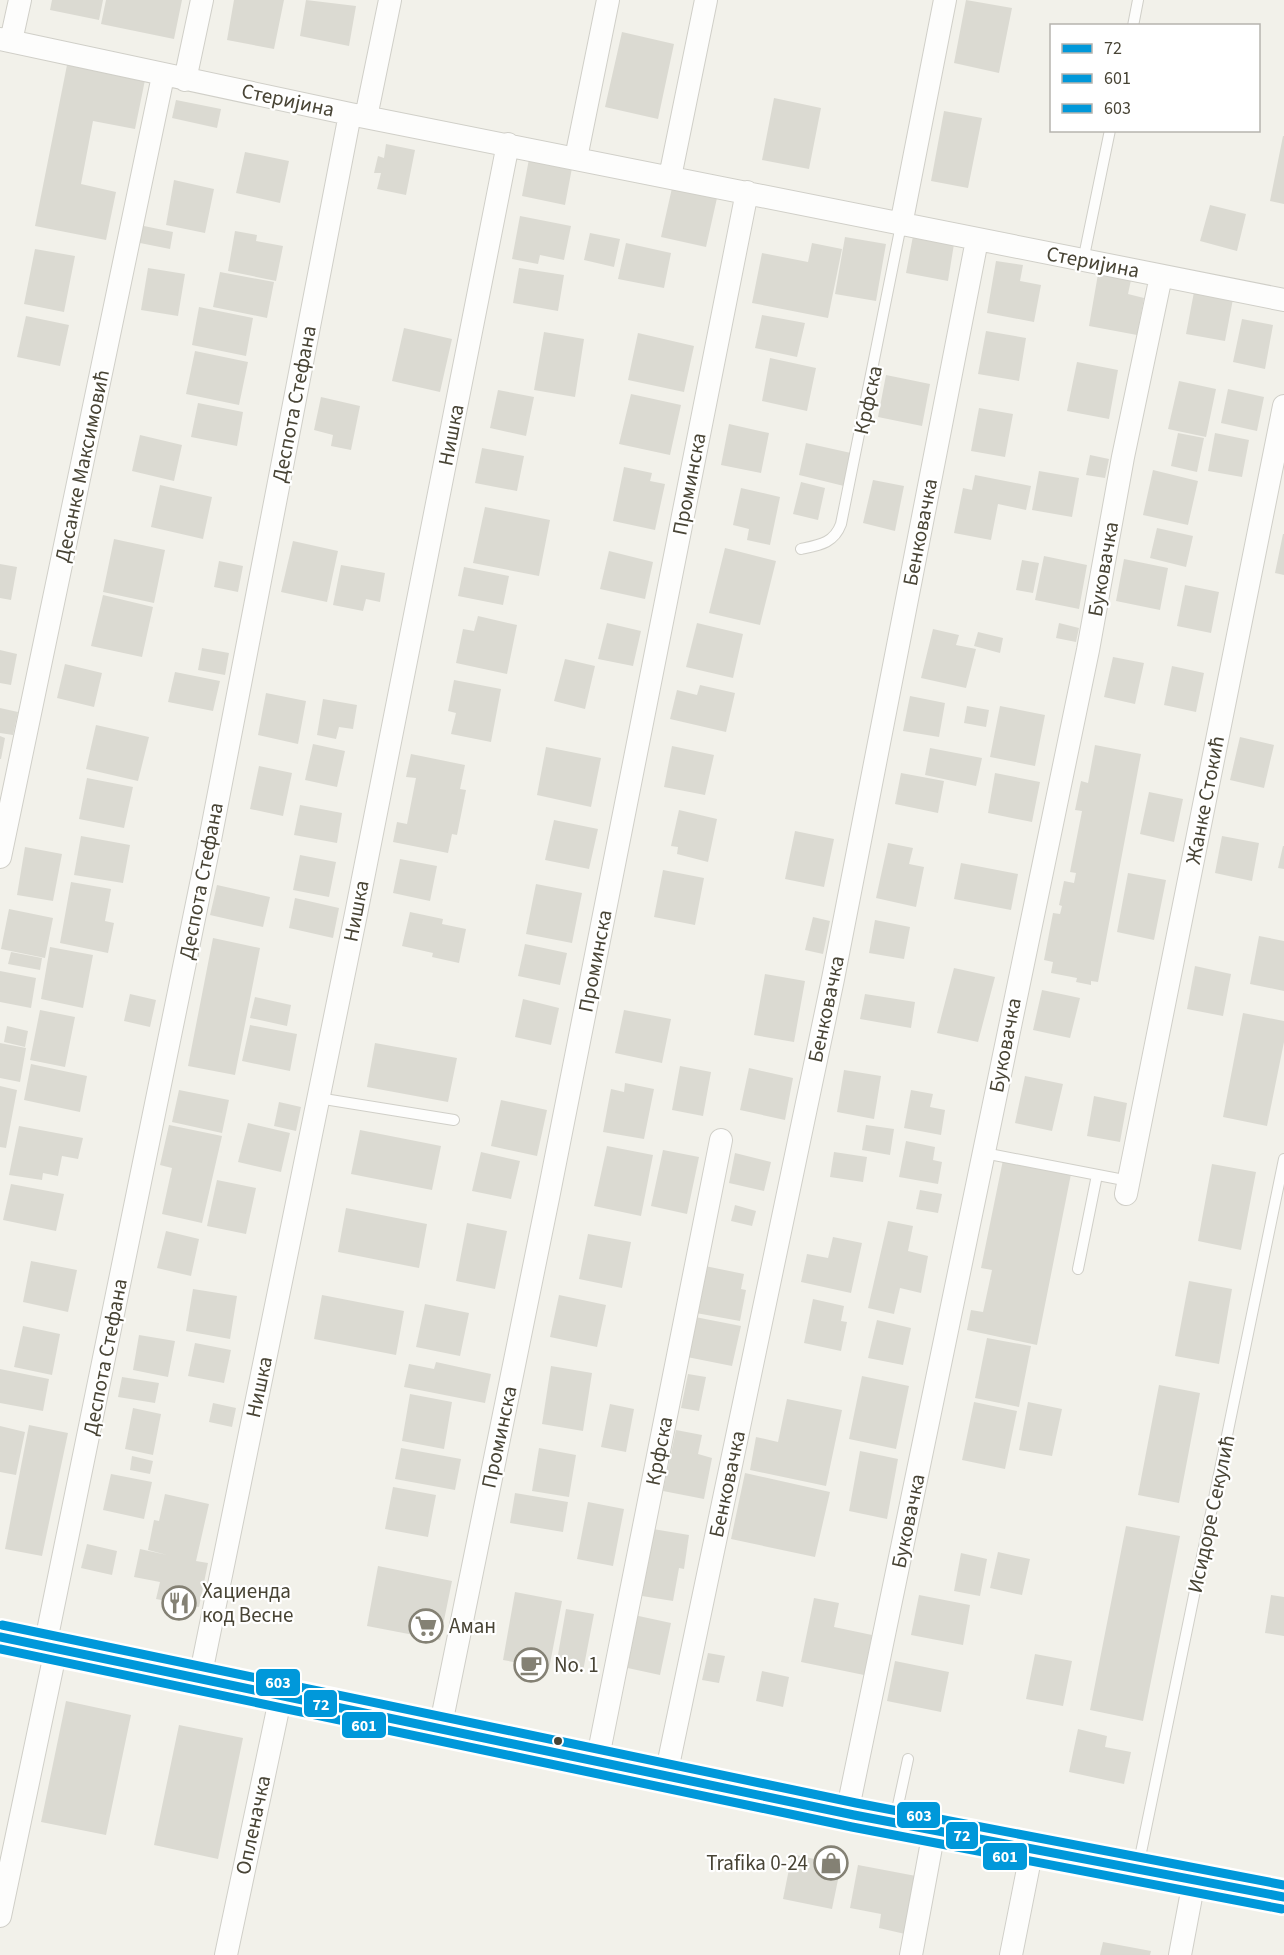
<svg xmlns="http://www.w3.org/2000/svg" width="1284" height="1955" font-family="'Source Sans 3',sans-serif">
	<rect width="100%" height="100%" fill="#f2f1ea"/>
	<path fill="#dbdad2" d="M52,0H103L99,20L50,10Z
		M106,0H182L174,39L101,24Z
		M234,0H284L274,49L227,40Z
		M306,0L356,6L349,46L300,36Z
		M966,0L1012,8L999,73L954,63Z
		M622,32L674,44L658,119L605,107Z
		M67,65L145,80L135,129L93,121L81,184L116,192L106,240L35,226Z
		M774,98L821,108L809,169L762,160Z
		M176,100L221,109L217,128L172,118Z
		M944,111L982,118L968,188L931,181Z
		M1283,136H1284V204L1270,201Z
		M386,144L415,150L406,195L377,189L381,173H374L378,156L384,158Z
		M245,152L289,161L280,203L236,193Z
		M529,159L572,168L565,205L522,196Z
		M174,180L214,189L205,233L166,225Z
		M672,188L717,198L706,247L661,237Z
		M1210,205L1246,214L1237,251L1200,241Z
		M520,216L571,226L564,260L540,255L538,264L512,259Z
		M139,225L173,232L170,249L135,242Z
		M235,231L257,235L256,241L283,246L276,281L228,271Z
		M590,233L620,239L614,267L584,260Z
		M913,236L954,244L948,281L906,273Z
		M845,237L886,244L876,301L835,294Z
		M626,243L671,253L664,288L618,279Z
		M812,243L842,249L828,318L752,303L762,253L808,262Z
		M35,249L75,256L64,312L24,304Z
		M996,261L1023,265L1020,281L1041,285L1034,322L987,313Z
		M148,268L185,274L178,316L141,310Z
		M519,268L564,275L558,311L513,303Z
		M220,272L274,282L267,318L213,307Z
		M1098,274L1131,280L1128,294L1144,298L1137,335L1089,326Z
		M1194,292L1233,299L1225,341L1186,334Z
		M199,307L253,318L246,356L192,345Z
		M762,315L805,323L797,357L755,348Z
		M26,316L69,325L60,366L17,357Z
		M1242,319L1273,325L1265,369L1233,362Z
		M404,328L452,339L440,392L392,381Z
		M986,331L1026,338L1019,381L978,374Z
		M544,332L584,339L575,397L534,390Z
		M638,333L694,346L684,392L628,380Z
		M195,351L248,362L239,405L186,394Z
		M770,358L816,368L807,411L762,401Z
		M1077,362L1118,370L1109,419L1067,411Z
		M886,375L930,384L922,426L878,417Z
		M1179,381L1216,389L1206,437L1168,429Z
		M1228,389L1264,397L1257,431L1221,423Z
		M498,390L534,397L526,436L490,428Z
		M631,394L681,405L670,455L619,444Z
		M321,397L360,406L351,450L331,446L333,435L314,430Z
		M198,403L243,412L237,446L191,437Z
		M979,408L1013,414L1005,457L971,451Z
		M729,424L769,433L761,473L721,465Z
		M1178,433L1204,438L1197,472L1171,466Z
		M1215,433L1249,440L1242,477L1208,471Z
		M140,435L182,445L174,481L132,471Z
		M806,443L851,453L844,486L799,475Z
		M482,448L524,456L517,491L475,483Z
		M1090,455L1109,459L1105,478L1086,475Z
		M624,467L652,473L650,481L665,484L655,530L613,521Z
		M1153,470L1198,481L1188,525L1143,515Z
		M1039,471L1079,478L1072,517L1032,510Z
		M975,475L1031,486L1026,510L998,504L991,540L954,533L963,488L972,490Z
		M873,480L904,486L895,531L863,523Z
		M801,482L825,488L818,520L793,514Z
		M160,485L212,497L203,539L151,527Z
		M741,488L780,497L770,545L747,540L749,529L733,525Z
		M485,507L550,520L539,576L473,563Z
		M1157,528L1193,536L1186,567L1150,558Z
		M1283,534H1284V575L1275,573Z
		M114,539L165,550L154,603L103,592Z
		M293,541L338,551L327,602L281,592Z
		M725,548L776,561L760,625L709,613Z
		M609,551L653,562L645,599L600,589Z
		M1044,556L1087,565L1079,609L1035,600Z
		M1124,559L1168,568L1160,610L1116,601Z
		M1022,560L1039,563L1033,593L1016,590Z
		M219,561L243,566L238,592L214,587Z
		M0,564L17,567L11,600L0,598Z
		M341,565L385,573L380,602L366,599L363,611L333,605Z
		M464,567L509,576L503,605L458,596Z
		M1185,585L1219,592L1211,633L1177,626Z
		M103,595L153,607L142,657L91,646Z
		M478,616L517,625L507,674L456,663L463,629L474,631Z
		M607,623L641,631L633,666L598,659Z
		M697,623L743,634L733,678L686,667Z
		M1059,623L1079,628L1076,642L1056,638Z
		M933,629L959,635L956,645L976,649L966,688L921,678Z
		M978,632L1003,638L1000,653L974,646Z
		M202,648L229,653L225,675L198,670Z
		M0,650L17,654L11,685L0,683Z
		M1113,657L1144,663L1135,704L1104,697Z
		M565,659L595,666L585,709L554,701Z
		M65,664L102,673L94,707L57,698Z
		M1172,666L1204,673L1196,712L1164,705Z
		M175,672L220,681L213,711L168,702Z
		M454,680L501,689L491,742L451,734L456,713L448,711Z
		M700,685L735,693L726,732L670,719L677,690L697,695Z
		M266,693L306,701L298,744L258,735Z
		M910,696L945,703L939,737L903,731Z
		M323,699L357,705L353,729L339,727L336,739L317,735Z
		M967,706L989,710L986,727L964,723Z
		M1000,706L1045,715L1035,766L990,757Z
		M0,708L18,712L13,735L0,733Z
		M96,725L149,737L138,781L86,769Z
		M0,736L5,738L1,759H0Z
		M1240,737L1274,745L1264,788L1230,780Z
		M313,744L345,751L337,787L305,780Z
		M1095,745L1141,754L1098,982L1091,981V985L1076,982L1077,978L1051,973L1053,962L1044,960L1053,913L1060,914L1062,906L1059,905L1064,881L1074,883L1076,873L1070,872L1082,811L1075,810L1081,781L1088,783Z
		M672,746L714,755L705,795L664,787Z
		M546,747L601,758L591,807L537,795Z
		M930,748L982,758L976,786L925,775Z
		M411,754L465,765L460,789L466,790L457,835L452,834L448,853L393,842L397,822L407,824L416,778L406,777Z
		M259,766L292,773L283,816L250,809Z
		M901,773L944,781L938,813L895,804Z
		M995,773L1040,782L1032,822L988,813Z
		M87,778L133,787L124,828L79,819Z
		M1149,792L1183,799L1174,842L1140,834Z
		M300,805L342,813L337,843L294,835Z
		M679,810L717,819L708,862L677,854L678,847L671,846Z
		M554,820L598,829L589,869L545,860Z
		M795,831L834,839L824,887L785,879Z
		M81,836L130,845L123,883L74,875Z
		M1222,836L1259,843L1252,881L1215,873Z
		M888,843L913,848L909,864L924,867L916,907L876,898Z
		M1283,846H1284V869L1278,868Z
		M25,847L62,854L53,901L17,895Z
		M300,855L336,862L329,897L293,890Z
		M400,859L437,866L430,901L393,893Z
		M961,863L1018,874L1011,910L954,899Z
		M663,870L704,878L695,925L654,917Z
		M1128,873L1166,880L1154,940L1117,932Z
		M71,882L111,889L105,921L114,923L108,953L60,943Z
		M536,884L582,893L572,943L526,934Z
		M217,885L270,897L263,927L210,915Z
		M295,898L339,908L333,938L289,928Z
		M9,909L53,918L45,958L1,949Z
		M410,912L443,919L442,924L466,929L459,963L432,957L433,953L402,946Z
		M813,917L830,921L823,954L805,950Z
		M875,920L910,927L904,959L869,953Z
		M1259,936L1284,941V991L1250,984Z
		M213,938L260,948L235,1075L188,1066Z
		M525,944L567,953L560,985L518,976Z
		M50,947L93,955L83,1008L41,999Z
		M11,952L42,958L40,970L8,964Z
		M1195,966L1231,974L1223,1016L1187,1009Z
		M954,968L995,977L978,1042L937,1033Z
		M0,971L36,978L31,1008L0,1002Z
		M765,974L805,981L794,1042L754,1035Z
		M1042,990L1080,998L1070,1038L1033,1030Z
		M130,994L156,1000L150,1027L124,1021Z
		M865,994L915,1002L911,1028L860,1019Z
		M255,997L291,1005L287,1026L250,1018Z
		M523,999L559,1008L551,1045L515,1037Z
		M40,1010L75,1017L65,1067L30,1060Z
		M624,1010L671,1019L662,1063L615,1053Z
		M1243,1013L1284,1021V1042L1267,1126L1223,1117Z
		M250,1025L297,1034L290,1071L242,1061Z
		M7,1026L28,1031L25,1047L4,1042Z
		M0,1043L26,1048L20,1082L0,1078Z
		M375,1043L457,1058L448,1102L367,1087Z
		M31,1064L87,1076L80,1112L24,1100Z
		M680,1066L711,1072L703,1116L672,1110Z
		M749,1068L793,1078L785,1120L740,1110Z
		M844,1070L881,1076L874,1119L837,1112Z
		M1025,1076L1063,1084L1052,1131L1015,1123Z
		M625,1083L654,1089L644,1139L603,1132L611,1089L624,1092Z
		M0,1086L17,1090L6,1148L0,1147Z
		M179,1090L229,1100L222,1133L172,1122Z
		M911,1090L933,1094L930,1107L945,1110L941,1135L904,1128Z
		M1094,1096L1127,1103L1120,1142L1087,1136Z
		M501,1100L547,1110L537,1156L491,1146Z
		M279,1102L301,1107L296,1131L274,1126Z
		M248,1123L290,1133L281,1172L238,1162Z
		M169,1125L222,1136L202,1223L162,1214L172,1168L160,1165Z
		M866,1125L894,1129L890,1155L862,1150Z
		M19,1126L83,1138L78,1159L62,1156L58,1176L43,1173L42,1180L9,1175Z
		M360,1130L441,1146L432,1190L351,1174Z
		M906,1141L935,1147L933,1160L942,1162L938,1184L899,1177Z
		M607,1146L653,1155L641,1216L594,1206Z
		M663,1150L699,1157L687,1214L651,1206Z
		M481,1152L520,1161L511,1199L472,1191Z
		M834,1152L867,1157L863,1182L830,1177Z
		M735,1153L771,1162L764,1191L729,1183Z
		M1003,1160L1071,1174L1037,1345L967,1330L971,1310L983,1312L992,1270L981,1268Z
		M1212,1164L1256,1172L1241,1250L1198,1241Z
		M217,1180L256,1188L246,1234L207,1226Z
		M11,1184L64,1194L56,1231L3,1220Z
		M920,1190L942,1194L938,1213L916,1209Z
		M735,1205L756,1211L752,1226L731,1221Z
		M346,1208L427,1224L419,1268L338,1252Z
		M888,1221L913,1226L908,1251L928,1256L921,1293L900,1288L894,1314L868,1308Z
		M467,1223L507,1231L495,1289L456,1281Z
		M166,1231L199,1239L191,1276L157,1268Z
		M588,1234L631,1242L622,1288L579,1279Z
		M833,1237L862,1243L851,1293L801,1282L807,1254L828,1258Z
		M31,1261L77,1270L68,1312L23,1302Z
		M705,1266L744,1274L741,1289L746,1290L740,1321L696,1313Z
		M1189,1281L1232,1289L1219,1364L1175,1356Z
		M193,1289L237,1296L230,1339L186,1331Z
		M322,1295L404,1311L396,1355L314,1339Z
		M559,1295L606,1305L597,1347L550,1337Z
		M813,1299L844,1306L841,1321L847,1322L841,1351L804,1343Z
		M425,1304L469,1313L460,1356L416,1347Z
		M695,1317L741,1326L732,1366L687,1357Z
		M877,1320L911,1328L903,1365L868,1358Z
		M23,1326L60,1334L52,1375L14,1367Z
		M139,1335L175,1341L168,1377L133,1370Z
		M987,1338L1031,1346L1019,1407L975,1398Z
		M195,1343L231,1350L224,1383L188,1376Z
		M436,1362L491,1374L485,1403L404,1387L409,1364L434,1369Z
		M551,1366L592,1373L583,1431L542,1424Z
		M0,1369L49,1379L43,1411L0,1403Z
		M688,1374L706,1377L699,1411L681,1408Z
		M862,1376L909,1386L896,1449L849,1439Z
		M122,1377L159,1383L155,1403L118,1397Z
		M1159,1385L1200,1393L1179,1503L1138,1495Z
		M410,1394L452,1402L444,1449L402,1441Z
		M787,1399L842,1410L826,1486L750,1470L756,1437L778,1442Z
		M974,1402L1017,1411L1005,1469L962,1460Z
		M1028,1402L1062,1409L1052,1456L1019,1450Z
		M213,1403L236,1408L232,1427L209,1422Z
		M610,1404L634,1409L626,1452L601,1447Z
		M133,1408L161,1414L153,1455L125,1449Z
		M29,1425L68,1433L42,1556L5,1549Z
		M0,1426L25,1432L16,1475L0,1472Z
		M676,1430L702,1435L698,1454L712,1458L704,1499L663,1491Z
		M401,1448L461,1459L455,1490L395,1479Z
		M539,1448L576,1455L569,1497L532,1491Z
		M860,1451L898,1459L887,1519L849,1511Z
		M132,1456L153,1461L150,1474L130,1470Z
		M745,1473L830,1492L815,1557L731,1539Z
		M111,1474L152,1482L144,1519L103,1510Z
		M393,1487L436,1495L428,1537L385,1529Z
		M515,1493L568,1502L563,1532L510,1523Z
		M165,1494L209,1504L196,1561L208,1563L199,1607L156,1599L160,1582L134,1577L140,1549L167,1555L148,1550L154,1520L159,1521Z
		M588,1502L624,1509L613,1566L577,1559Z
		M1126,1526L1180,1536L1143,1721L1090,1710Z
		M653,1529L689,1535L684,1569L679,1568L673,1601L642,1596Z
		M87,1544L117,1551L112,1575L81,1568Z
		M998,1552L1030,1559L1022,1595L990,1588Z
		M961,1553L987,1559L980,1596L954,1591Z
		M378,1566L452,1581L440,1640L367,1626Z
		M515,1592L562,1601L549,1669L503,1660Z
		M919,1595L970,1605L963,1645L911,1635Z
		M1271,1595L1284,1597V1636L1265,1633Z
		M814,1598L839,1603L834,1627L872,1635L864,1675L801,1662Z
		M566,1609L594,1614L583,1671L556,1666Z
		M634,1615L671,1623L660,1675L623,1667Z
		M708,1653L725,1656L719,1683L702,1680Z
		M1035,1654L1072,1661L1063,1706L1026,1699Z
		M895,1661L949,1672L941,1712L887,1701Z
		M762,1671L789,1677L783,1707L756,1701Z
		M66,1701L131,1715L106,1835L41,1822Z
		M179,1725L243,1738L218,1859L154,1845Z
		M1078,1729L1107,1736L1105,1747L1131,1752L1124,1784L1069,1772Z
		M792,1854L841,1865L832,1909L783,1899Z
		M858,1865L916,1876L905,1934L879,1928L881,1914L850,1908Z
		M1103,1942L1151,1951L1150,1955H1100Z"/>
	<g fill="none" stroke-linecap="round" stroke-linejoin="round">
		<defs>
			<path id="service" d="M1133,26L1138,0
				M1083,261L1110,130
				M801,549C820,545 834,543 841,524L901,225
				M318,1098L454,1120
				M984,1153L1129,1181
				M1078,1269L1097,1175
				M895,1819L908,1759
				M1138,1867L1284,1159"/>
			<path id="minor" d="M0,39L350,114L1284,300
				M11,41L20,0
				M185,80L202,0
				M366,117L390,0
				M576,158L608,0
				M670,177L706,0
				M901,225L945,0
				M0,857L163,76
				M1126,1194L1284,406
				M45,1646L208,850L350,114
				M200,1678L356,914L508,144
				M440,1729L548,1198L747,192
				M597,1762L721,1140
				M666,1775L833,979L977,240
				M847,1813L1088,650L1123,457L1161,276
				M0,1916L56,1649
				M226,1955L281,1695
				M911,1955L934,1831
				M1011,1955L1032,1849
				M1180,1955L1194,1881"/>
			<path id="secondary" d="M0,1637L854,1815L1284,1897"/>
		</defs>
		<use href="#service" stroke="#d0cfc8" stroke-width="12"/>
		<use href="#minor" stroke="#d0cfc8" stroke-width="24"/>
		<use href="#secondary" stroke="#d2d0c0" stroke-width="33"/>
		<use href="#service" stroke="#fdfdfc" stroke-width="10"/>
		<use href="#minor" stroke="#fdfdfc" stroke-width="22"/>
		<use href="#secondary" stroke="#f7f6ef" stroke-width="32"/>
		<defs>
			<path id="bus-1" d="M0,1637L854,1815L1284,1897"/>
			<path id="bus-2" d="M0,1649L852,1827L1282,1909"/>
			<path id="bus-3" d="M2,1625L856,1803L1284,1885"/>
		</defs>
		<use href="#bus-1" stroke="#fff" stroke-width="14"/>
		<use href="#bus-2" stroke="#fff" stroke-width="14"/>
		<use href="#bus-3" stroke="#fff" stroke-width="14"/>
		<use href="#bus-1" stroke="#0098da" stroke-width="9"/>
		<use href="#bus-2" stroke="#0098da" stroke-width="9"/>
		<use href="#bus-3" stroke="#0098da" stroke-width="9"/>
	</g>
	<defs>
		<symbol id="restaurant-ring" viewBox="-11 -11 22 22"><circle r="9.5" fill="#fff" stroke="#848174" stroke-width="1.5"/><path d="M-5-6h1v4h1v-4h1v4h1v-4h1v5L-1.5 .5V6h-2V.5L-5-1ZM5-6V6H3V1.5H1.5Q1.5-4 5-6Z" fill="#848174"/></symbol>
		<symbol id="supermarket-ring" viewBox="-11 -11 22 22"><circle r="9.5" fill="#fff" stroke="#848174" stroke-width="1.5"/><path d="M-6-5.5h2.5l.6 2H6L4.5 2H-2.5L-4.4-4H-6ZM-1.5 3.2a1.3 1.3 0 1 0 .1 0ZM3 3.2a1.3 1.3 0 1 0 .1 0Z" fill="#848174"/></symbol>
		<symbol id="cafe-ring" viewBox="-11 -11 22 22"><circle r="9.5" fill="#fff" stroke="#848174" stroke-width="1.5"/><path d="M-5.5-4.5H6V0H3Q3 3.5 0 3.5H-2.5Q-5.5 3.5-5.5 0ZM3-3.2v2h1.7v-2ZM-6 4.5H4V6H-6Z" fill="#848174"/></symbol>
		<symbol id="shop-ring" viewBox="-11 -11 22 22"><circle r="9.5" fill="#fff" stroke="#848174" stroke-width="1.5"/><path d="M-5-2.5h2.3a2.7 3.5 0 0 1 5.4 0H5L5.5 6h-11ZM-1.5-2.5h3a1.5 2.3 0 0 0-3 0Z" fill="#848174"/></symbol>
	</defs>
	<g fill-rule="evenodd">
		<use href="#restaurant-ring" x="160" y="1584" width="38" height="38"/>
		<use href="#supermarket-ring" x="407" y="1607" width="38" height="38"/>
		<use href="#cafe-ring" x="512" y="1646" width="38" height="38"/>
		<use href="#shop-ring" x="812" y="1844" width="38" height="38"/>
	</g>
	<circle fill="#484435" stroke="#fff" stroke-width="2" cx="558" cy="1741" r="5"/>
	<g text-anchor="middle" stroke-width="4.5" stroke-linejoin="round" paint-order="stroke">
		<g font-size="21" fill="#484435" stroke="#fff">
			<text transform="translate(288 100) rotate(12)" y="7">Стеријина</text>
			<text transform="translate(1093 262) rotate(11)" y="7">Стеријина</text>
			<text transform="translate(868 400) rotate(-78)" y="7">Крфска</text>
			<text transform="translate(294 404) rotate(-79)" y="7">Деспота Стефана</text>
			<text transform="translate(451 435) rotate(-79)" y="7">Нишка</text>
			<text transform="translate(82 466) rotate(-78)" y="7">Десанке Максимовић</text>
			<text transform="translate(689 484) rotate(-79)" y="7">Проминска</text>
			<text transform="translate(920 532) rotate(-79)" y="7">Бенковачка</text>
			<text transform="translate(1103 569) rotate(-80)" y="7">Буковачка</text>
			<text transform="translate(1205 800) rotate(-79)" y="7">Жанке Стокић</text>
			<text transform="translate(201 881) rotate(-79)" y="7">Деспота Стефана</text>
			<text transform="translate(356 911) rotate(-79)" y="7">Нишка</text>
			<text transform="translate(595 961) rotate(-79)" y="7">Проминска</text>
			<text transform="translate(826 1009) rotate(-78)" y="7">Бенковачка</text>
			<text transform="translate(1005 1045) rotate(-79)" y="7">Буковачка</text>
			<text transform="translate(105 1357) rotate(-79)" y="7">Деспота Стефана</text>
			<text transform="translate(259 1387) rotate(-78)" y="7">Нишка</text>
			<text transform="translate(499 1437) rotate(-78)" y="7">Проминска</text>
			<text transform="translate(659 1451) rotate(-79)" y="7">Крфска</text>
			<text transform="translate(727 1484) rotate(-78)" y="7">Бенковачка</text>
			<text transform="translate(1211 1514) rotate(-78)" y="7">Исидоре Секулић</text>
			<text transform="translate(908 1521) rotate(-78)" y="7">Буковачка</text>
			<text transform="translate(253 1825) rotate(-78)" y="7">Опленачка</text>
		</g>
		<g font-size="21" fill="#484435" stroke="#fff" text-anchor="start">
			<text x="202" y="1598">Хациенда<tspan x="202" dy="24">код Весне</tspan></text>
			<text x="449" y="1633">Аман</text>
			<text x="554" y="1672">No. 1</text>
			<text x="808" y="1870" text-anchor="end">Trafika 0-24</text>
		</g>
	</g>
	<g stroke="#fff" stroke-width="2">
		<rect x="255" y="1668" width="46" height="29" rx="6" fill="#0098da"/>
		<rect x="303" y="1689" width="35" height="29" rx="6" fill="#0098da"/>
		<rect x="341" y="1711" width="46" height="28" rx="6" fill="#0098da"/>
		<rect x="896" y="1801" width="45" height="28" rx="6" fill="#0098da"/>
		<rect x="945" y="1821" width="34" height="29" rx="6" fill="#0098da"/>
		<rect x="982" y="1842" width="46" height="29" rx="6" fill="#0098da"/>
	</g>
	<g font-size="16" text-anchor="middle" font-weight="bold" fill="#fff">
		<text x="278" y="1688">603</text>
		<text x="321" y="1710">72</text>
		<text x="364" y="1731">601</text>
		<text x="919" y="1821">603</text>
		<text x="962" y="1841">72</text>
		<text x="1005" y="1862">601</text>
	</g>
	<rect x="1050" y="24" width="210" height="108" fill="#ffffff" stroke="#b6b4ae" stroke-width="1.5"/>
	<rect x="1062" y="44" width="30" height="9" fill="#0098da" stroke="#b6b4ae" stroke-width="1.5"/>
	<text x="1104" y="54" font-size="18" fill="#484435">72</text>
	<rect x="1062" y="74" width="30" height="9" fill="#0098da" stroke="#b6b4ae" stroke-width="1.5"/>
	<text x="1104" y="84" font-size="18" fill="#484435">601</text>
	<rect x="1062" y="104" width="30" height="9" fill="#0098da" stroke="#b6b4ae" stroke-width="1.5"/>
	<text x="1104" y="114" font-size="18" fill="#484435">603</text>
</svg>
